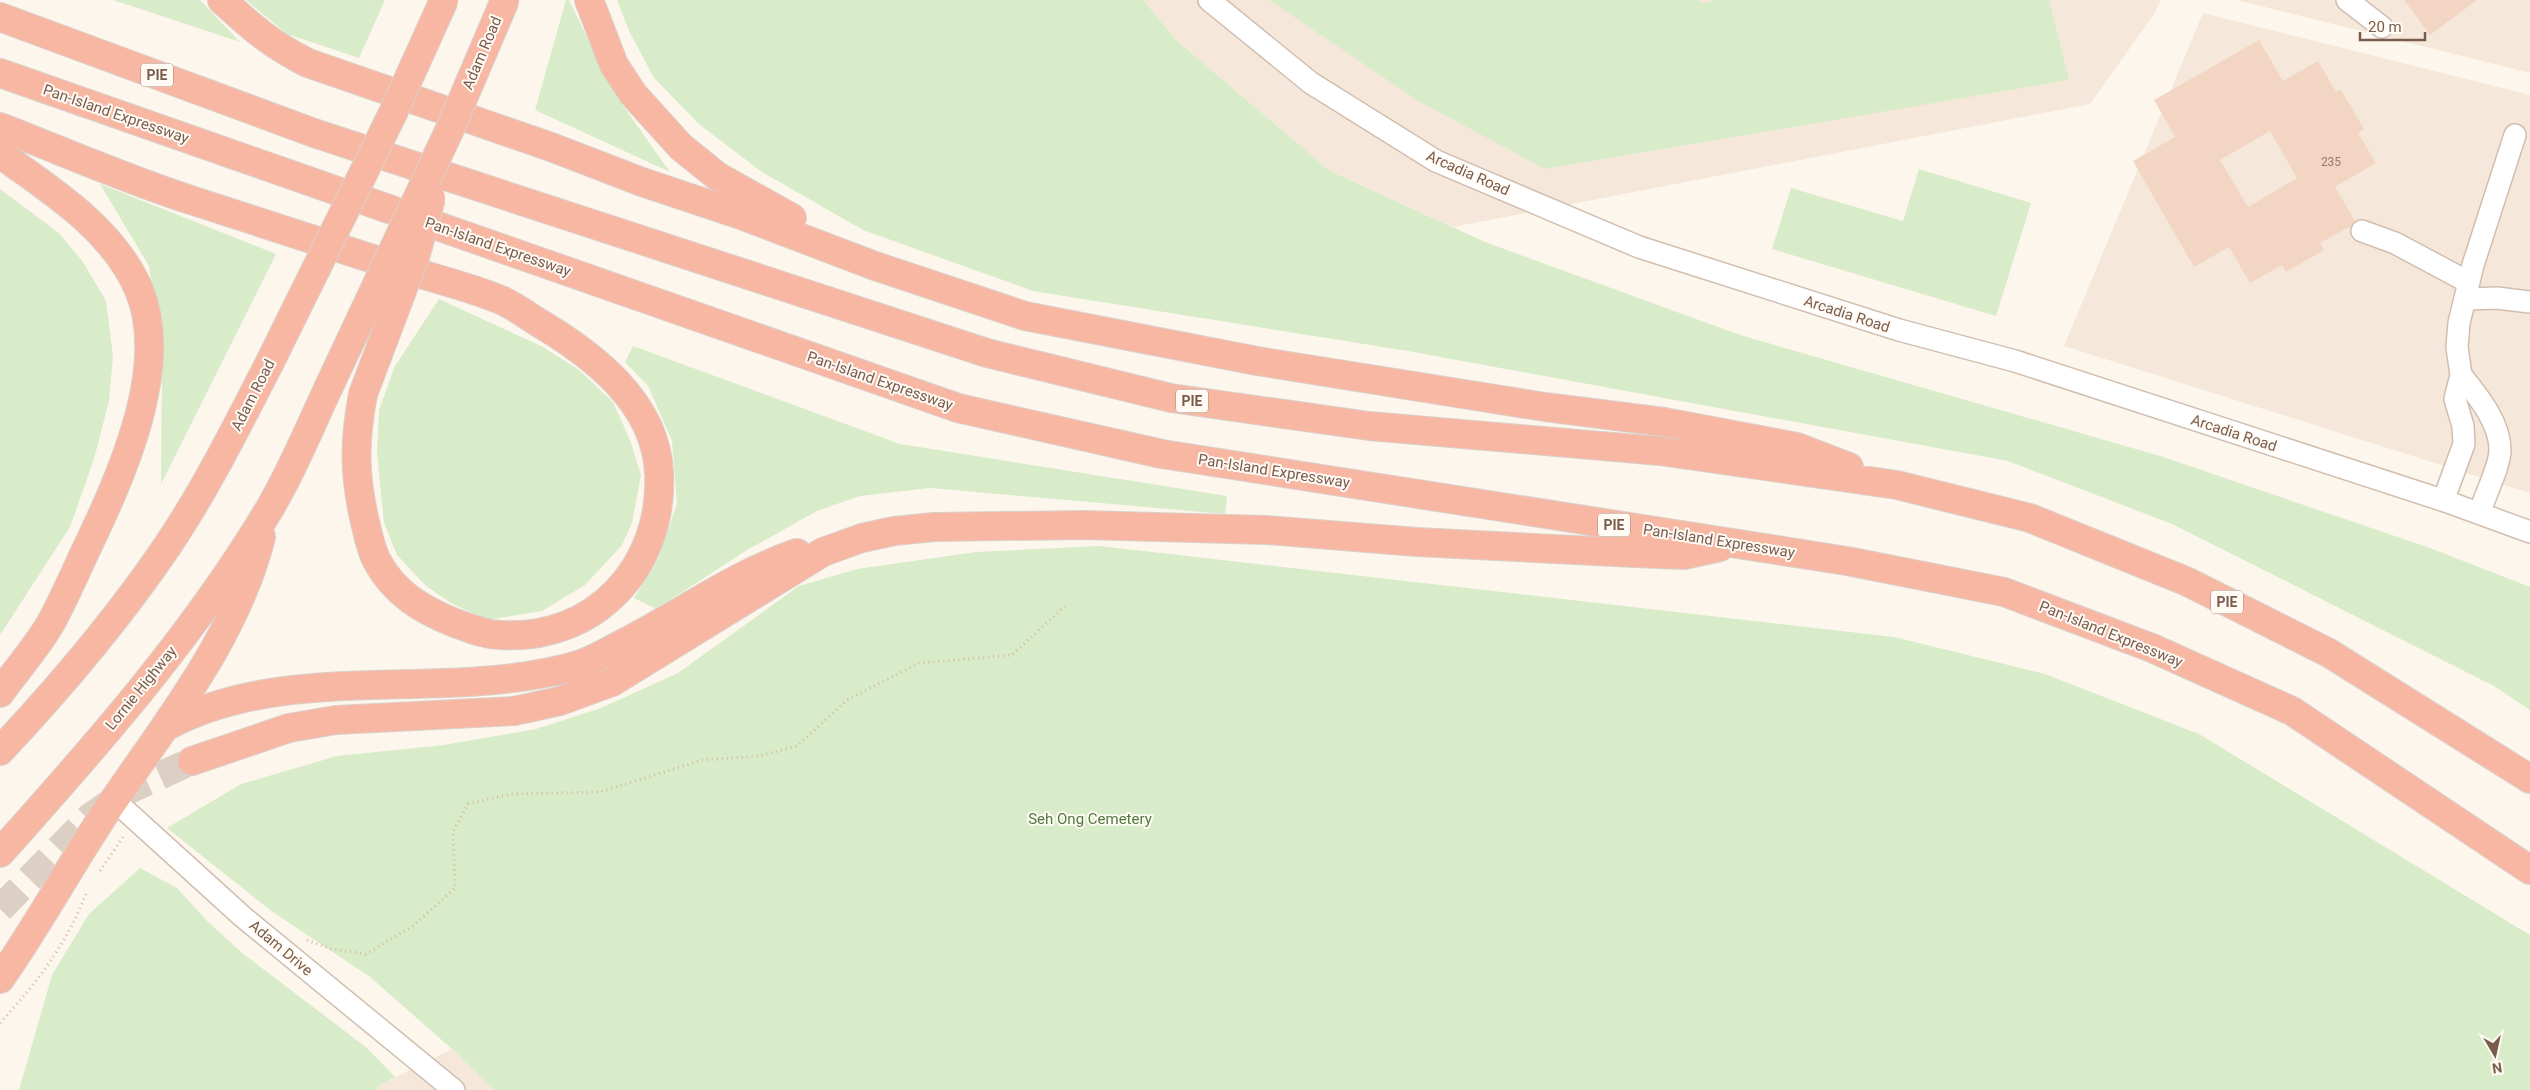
<svg xmlns="http://www.w3.org/2000/svg" width="2530" height="1090" font-family="Roboto,sans-serif">
	<rect width="100%" height="100%" fill="#fdf6ec"/>
	<path fill="#f5e8da" d="M1143,0H2161L2154,14L2090,104L1453,227L1330,171L1177,41Z
		M2237,0H2530V73Z
		M2203,13L2530,95V493L2064,346Z
		M452,1049L494,1090H377L378,1086Z"/>
	<path fill="#d8ecc9" d="M113,0H200L240,42Z
		M246,0H385L359,58L287,34Z
		M566,0H569L614,93L670,172L535,110Z
		M617,0H1143L1177,41L1330,171L1485,242L1740,335L2160,456L2430,548L2530,587V710L2494,686L2172,524L2008,461L1408,351L1033,291L863,230L762,172L700,125L654,78L629,31Z
		M1269,0H1698L1704,3L1717,0H2049L2069,80L1545,169L1420,102Z
		M1919,169L2031,203L1996,316L1772,249L1791,188L1903,221Z
		M100,184L276,254L161,484L162,360L149,266Z
		M0,189L59,233L83,262L106,301L113,356L109,401L94,459L70,527L0,635Z
		M439,299L543,347L579,370L613,402L630,440L641,475L632,523L622,545L585,585L542,611L487,620L451,603L425,585L397,555L384,523L377,453L379,410L395,366Z
		M633,346L900,444L1227,496L1225,514L930,488L860,496L817,511L747,550L656,609L634,598L658,559L677,504L672,441L648,386L625,362Z
		M1100,546L1894,637L2045,674L2199,734L2530,935V1090H494L452,1049L370,977L270,910L167,828L241,784L337,756L444,745L536,729L601,708L678,673L799,586L857,569L976,552Z
		M140,868L177,888L207,921L241,952L367,1048L395,1077L378,1086L377,1090H19L52,975L89,914Z"/>
	<path fill="#f3d5c3" fill-rule="evenodd" d="M2404,0H2477L2430,35Z
		M2259,40L2283,81L2318,61L2336,92L2341,90L2364,129L2358,133L2376,163L2335,187L2355,221L2351,226L2320,243L2324,250L2286,272L2282,265L2250,283L2229,247L2194,267L2133,161L2175,137L2154,100ZM2270,131L2297,178L2248,207L2220,160Z"/>
	<g fill="none" stroke-linecap="round" stroke-linejoin="round">
		<path stroke="#dcd0c4" stroke-width="28" stroke-dasharray="28 14" stroke-linecap="butt" d="M0,909L90,817L129,790L192,761"/>
		<defs>
			<path id="minor" d="M1209,0L1311,83L1436,161L1639,247L1899,330L2015,361L2445,501L2530,532
				M2347,0L2382,27
				M2362,231L2395,243L2468,282
				M2466,299L2497,298L2530,302
				M2461,375C2477,395 2500,422 2500,450C2500,465 2487,491 2482,506V514
				M2445,501L2446,493L2464,444L2463,426L2455,399L2461,375L2457,347L2459,323L2473,265L2515,135
				M114,800L243,917L454,1090"/>
			<path id="highway" d="M222,0C253,28 270,44 308,63L551,147L642,182L741,215L875,266L1025,316L1257,361L1545,407L1664,422L1797,447L1849,467
				M589,0L614,65L633,94L681,147L717,176L792,218
				M0,17L314,133L987,353L1171,398L1369,426L1660,451L1897,485L2030,518L2188,582L2329,653L2530,779
				M0,73L958,408L1162,454L1847,561L2004,592L2152,648L2292,711L2530,870
				M0,127C65,152 130,181 197,202C266,225 335,247 404,269C436,279 470,287 501,300C513,305 525,314 536,321C592,354 656,402 659,473C664,566 595,641 501,635C485,635 469,628 455,623C422,610 394,593 377,561C371,550 368,535 365,522C354,475 354,442 363,394
				M0,154C51,190 114,230 139,290C172,369 118,483 84,554C74,576 64,598 53,619C39,645 17,669 0,693
				M167,726C290,660 443,703 575,666C593,661 610,650 626,642C684,612 736,574 797,553
				M0,751C61,686 118,619 168,545C207,487 238,424 270,362
				M192,761L289,728L336,720L514,711L560,701L612,682L823,552L862,538L894,531L934,527L1083,525L1266,530L1417,542L1635,553L1684,555L1720,547
				M0,853C96,746 192,637 267,513C292,472 311,424 332,380
				M0,979C41,921 74,858 114,800C170,718 236,636 261,537"/>
		</defs>
		<use href="#minor" stroke="#d1beb0" stroke-width="24"/>
		<use href="#highway" stroke="#dad1cd" stroke-width="30"/>
		<path stroke="#d9b8a5" stroke-width="3" stroke-dasharray="1 4" stroke-linecap="butt" d="M100,871L123,837
			M307,940L331,949L366,954L413,926L455,888L453,832L468,804L511,794L600,792L702,760L759,756L797,746L847,700L919,663L1012,655L1067,604
			M0,1023C37,983 68,942 87,891"/>
		<use href="#minor" stroke="#fff" stroke-width="21"/>
		<use href="#highway" stroke="#f7b7a3" stroke-width="28"/>
		<defs>
			<path id="highway-bridge" d="M270,362L393,113L444,0
				M332,380L450,129L505,0
				M363,394L416,254L431,198"/>
		</defs>
		<use href="#highway-bridge" stroke="#dad1cd" stroke-width="30" stroke-linecap="butt"/>
		<use href="#highway-bridge" stroke="#f7b7a3" stroke-width="28"/>
	</g>
	<g text-anchor="middle" stroke-width="4" stroke-linejoin="round" paint-order="stroke">
		<g font-size="12" fill="#987a6a">
			<text x="2331" y="166">235</text>
		</g>
		<g fill="#fffaf3" stroke="#a28b7f" stroke-width="1">
			<rect x="141" y="63.5" width="32" height="23" rx="4"/>
			<rect x="1176" y="389.5" width="32" height="23" rx="4"/>
			<rect x="1598" y="513.5" width="32" height="23" rx="4"/>
			<rect x="2211" y="590.5" width="32" height="23" rx="4"/>
		</g>
		<g font-size="14" font-weight="bold" fill="#7a5c4d">
			<text x="157" y="80">PIE</text>
			<text x="1192" y="406">PIE</text>
			<text x="1614" y="530">PIE</text>
			<text x="2227" y="607">PIE</text>
		</g>
		<g font-size="15" fill="#7a5c4d" stroke="#fffaf3">
			<text transform="translate(482 53) rotate(-67)" y="5">Adam Road</text>
			<text transform="translate(116 114) rotate(19)" y="5">Pan-Island Expressway</text>
			<text transform="translate(1468 173) rotate(24)" y="5">Arcadia Road</text>
			<text transform="translate(498 247) rotate(19)" y="5">Pan-Island Expressway</text>
			<text transform="translate(1847 314) rotate(18)" y="5">Arcadia Road</text>
			<text transform="translate(880 381) rotate(19)" y="5">Pan-Island Expressway</text>
			<text transform="translate(253 395) rotate(-63)" y="5">Adam Road</text>
			<text transform="translate(2234 433) rotate(18)" y="5">Arcadia Road</text>
			<text transform="translate(1274 471) rotate(9)" y="5">Pan-Island Expressway</text>
			<text transform="translate(1719 541) rotate(9)" y="5">Pan-Island Expressway</text>
			<text transform="translate(2111 634) rotate(22)" y="5">Pan-Island Expressway</text>
			<text transform="translate(141 688) rotate(-51)" y="5">Lornie Highway</text>
			<text transform="translate(281 948) rotate(40)" y="5">Adam Drive</text>
		</g>
		<g font-size="15" fill="#537a41" stroke="#fffaf3">
			<text x="1090" y="824">Seh Ong Cemetery</text>
		</g>
	</g>
	<g transform="translate(2495 1055) rotate(171)" stroke="#fffaf3" stroke-width="4" paint-order="stroke">
	<path d="M0-4L9 19L0 12L-9 19Z" fill="#7a5c4d"/>
	<text y="-8" font-size="14" font-weight="bold" text-anchor="middle" fill="#7a5c4d">N</text>
	</g>
	<path d="M2360 32v8h65v-8" fill="none" stroke="#7a5c4d" stroke-width="2.5"/>
	<text x="2368" y="32" font-size="15" fill="#7a5c4d" stroke="#fffaf3" stroke-width="4" paint-order="stroke">20 m</text>
</svg>
